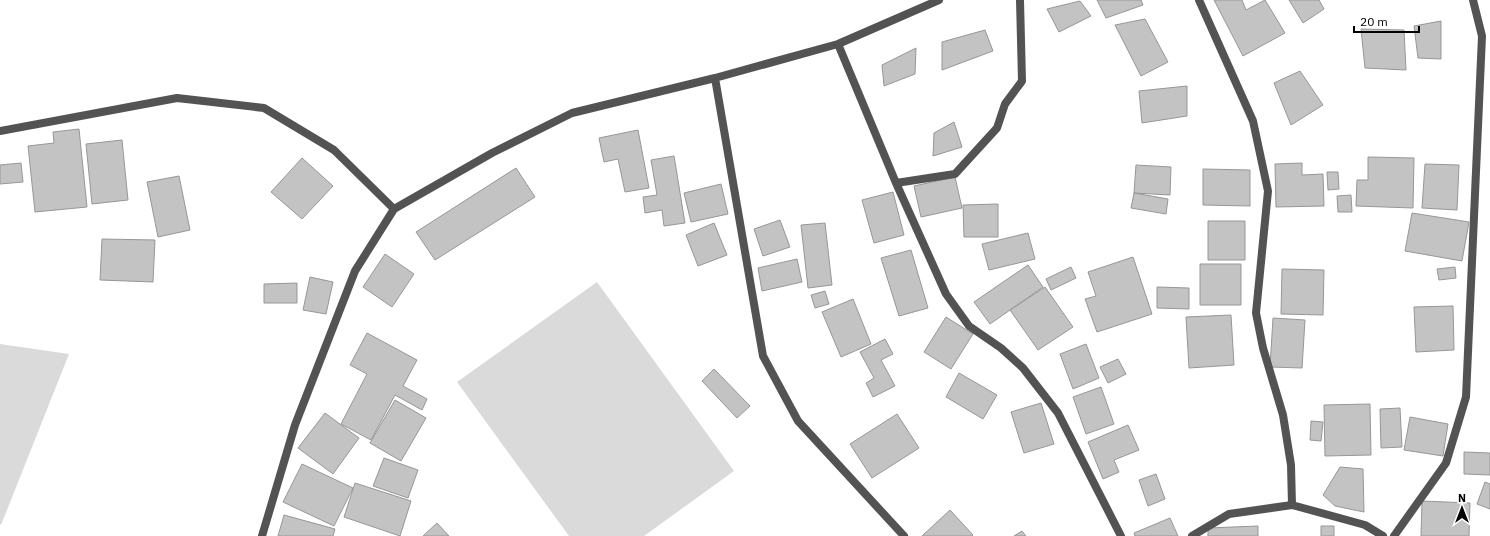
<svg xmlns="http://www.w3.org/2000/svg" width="1490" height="536" font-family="'IBM Plex Sans',sans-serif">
	<rect width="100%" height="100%" fill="#fff"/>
	<path fill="#dadada" d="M597,282L734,471L644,536H569L457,382Z
		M0,344L69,354L1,525L0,524Z"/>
	<path fill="#c3c3c3" stroke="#979797" d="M1097,0H1141L1143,5L1106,18Z
		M1214,0H1242L1246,10L1265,0L1285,33L1243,56Z
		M1289,0H1319L1324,9L1303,23Z
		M1080,1L1091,16L1059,32L1047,9Z
		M1145,19L1168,62L1141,76L1115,25Z
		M1441,21V59L1418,58L1414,26Z
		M1361,29L1404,30L1406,70L1365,68Z
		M985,30L993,51L942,70V42Z
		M916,48L915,74L884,86L882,65Z
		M1300,71L1323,105L1291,125L1274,83Z
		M1187,86V116L1142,123L1139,91Z
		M954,122L962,147L933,156L934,133Z
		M79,129L87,207L35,212L28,146L54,143L53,132Z
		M638,130L649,188L625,192L618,159L604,162L599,138Z
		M122,140L128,200L92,204L86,144Z
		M674,156L685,223L664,226L662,210L645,213L643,197L657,195L651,160Z
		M1368,157L1414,158L1413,208L1356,206L1357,180H1368Z
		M302,158L333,186L302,219L271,192Z
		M21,163L23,182L0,184V165Z
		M1302,163V175L1323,174L1324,206L1276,207L1275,164Z
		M1425,164L1459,165L1457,210L1422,208Z
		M1136,165L1171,167L1170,195L1134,193Z
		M516,168L535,197L435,260L416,232Z
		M1203,169L1250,170V206L1203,205Z
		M1327,172H1338L1339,189L1328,190Z
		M179,176L190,230L158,237L147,182Z
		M955,177L962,208L921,217L914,186Z
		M721,184L728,214L691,222L684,193Z
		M893,192L904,235L874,243L862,200Z
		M1134,193L1168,199L1166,214L1131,208Z
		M1351,195L1352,212H1338L1337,196Z
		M998,204V237H964L963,205Z
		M1412,213L1469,222L1462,261L1405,251Z
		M780,220L790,247L763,256L754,229Z
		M1208,221H1245V260H1208Z
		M714,223L727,255L698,266L686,235Z
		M825,223L832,285L808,288L801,225Z
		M1028,233L1035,259L989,270L982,244Z
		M102,239L155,240L153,282L100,280Z
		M911,250L928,308L899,316L881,258Z
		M385,254L414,274L392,307L363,287Z
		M1133,257L1152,314L1097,332L1085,299L1096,296L1088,272Z
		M797,259L802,282L762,291L758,268Z
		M1200,264H1241V305H1200Z
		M1028,265L1043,287L990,324L974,302Z
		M1071,267L1076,278L1051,290L1046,279Z
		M1455,267L1456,278L1439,280L1437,269Z
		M1282,269L1324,270L1323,315L1281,314Z
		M310,277L333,282L326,314L303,310Z
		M297,283V303H264V284Z
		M1045,287L1073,327L1038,350L1010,310Z
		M1157,287L1189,288V309L1157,308Z
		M825,291L829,304L815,308L811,295Z
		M853,299L871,344L841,357L822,312Z
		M1453,306L1454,350L1416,352L1414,307Z
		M1231,315L1234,365L1189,368L1186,317Z
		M946,317L973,334L951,369L924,352Z
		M1273,318L1305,320L1302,368L1270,367Z
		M367,333L417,360L403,386L427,399L422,410L395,395L371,440L341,424L367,374L350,365Z
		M885,339L893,354L881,360L895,386L873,397L866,383L874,378L860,352Z
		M1086,344L1099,378L1073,389L1060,354Z
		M1118,359L1126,374L1108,383L1100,367Z
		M714,369L750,406L737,418L702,381Z
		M959,373L997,395L983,419L946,397Z
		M1101,387L1114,424L1086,434L1073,397Z
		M395,400L426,418L401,461L370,443Z
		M1041,403L1054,444L1024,453L1011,412Z
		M1370,404L1371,455L1325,456L1324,405Z
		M1400,408L1402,447L1381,448L1380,409Z
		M325,413L359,438L333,474L298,448Z
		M897,414L919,448L872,478L850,444Z
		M1410,417L1448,424L1443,456L1404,450Z
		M1311,421L1323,422L1321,441L1310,440Z
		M1128,425L1139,450L1114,460L1119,472L1103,479L1088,442Z
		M1464,452L1490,453V475L1464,474Z
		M384,458L418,470L408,498L373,486Z
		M302,464L353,488L334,526L283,502Z
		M1340,467L1363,469L1364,512L1335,506L1323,495Z
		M1156,474L1165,499L1148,506L1139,480Z
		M1485,482L1490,484V509L1477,504Z
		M355,483L411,501L400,536L344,517Z
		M1422,501L1470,503L1469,536H1421Z
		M950,510L973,535L972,536H922Z
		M284,515L335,529L333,536H278Z
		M1170,518L1178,536H1135L1134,533Z
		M437,523L449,536H423Z
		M1258,526V536H1208V528Z
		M1321,526H1334V536H1321Z
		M1022,531L1026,536H1014Z"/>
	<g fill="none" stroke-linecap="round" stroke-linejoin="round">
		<path stroke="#535353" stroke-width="8" d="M1199,0L1253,121L1268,191L1256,313L1263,348L1283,415L1291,465L1292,505
			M838,44L896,183L946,294L969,326L1001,348L1023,368L1058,413L1121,536
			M715,78L763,356L798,421L904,536
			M0,131L177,98L264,108L334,150L394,209
			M896,183L955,174L997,128L1005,104L1022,81L1020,0
			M262,536L295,425L355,271L394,209L492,153L572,113L715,78L838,44L939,0
			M1192,536L1229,514L1292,505L1365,525L1383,536
			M1394,536L1446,463L1466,397L1482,36L1473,0"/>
	</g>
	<g transform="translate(1462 508)" stroke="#ffffff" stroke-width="3" paint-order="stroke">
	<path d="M0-3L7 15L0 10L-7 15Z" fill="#000000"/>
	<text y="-6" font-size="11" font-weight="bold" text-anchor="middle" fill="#000000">N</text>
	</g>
	<path d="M1354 26v6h65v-6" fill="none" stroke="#000000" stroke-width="2"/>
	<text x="1360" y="26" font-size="12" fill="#000000" stroke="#ffffff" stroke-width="3" paint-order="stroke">20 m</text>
</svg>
